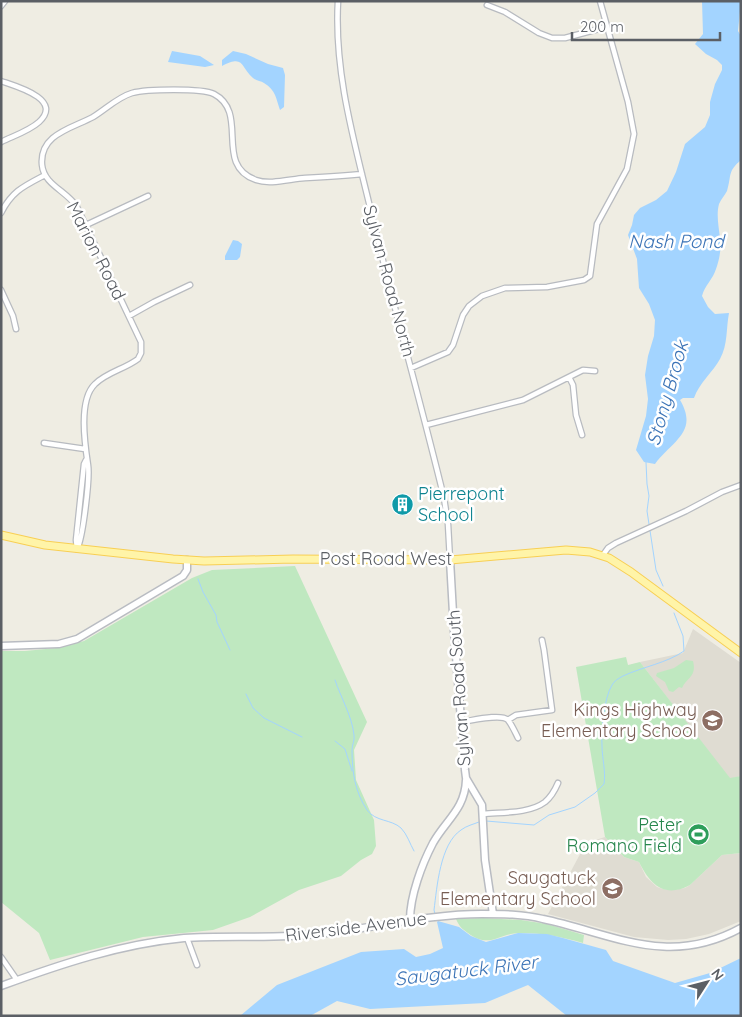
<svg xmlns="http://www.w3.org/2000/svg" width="742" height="1017" font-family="Quicksand,sans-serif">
	<rect width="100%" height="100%" fill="#efede3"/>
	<path fill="#dfdcd2" d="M693,629L741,663V776L730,779L640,662L683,653Z
		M605,837L624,857L639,862L646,877L657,887L663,889L673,890L685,888L690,885L722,855L741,853V921L709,934L686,939L668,940L634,937L548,914L586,843Z"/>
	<path fill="#bfe8c0" d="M295,566L367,722L354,750L356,780L374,820L376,846L372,854L361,860L341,876L299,890L250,917L213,930L143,937L50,960L39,933L1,902V651H25L56,648L84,641L192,578L212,570Z
		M626,657L628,665L640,662L730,778L741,776V853L722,855L690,885C664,899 650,884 639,862L624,857L605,837L576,667Z
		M686,660L693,661C697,677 687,677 682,688L679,687L673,692L669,691L665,682L656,676L657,673L674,668Z
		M483,918L521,920L547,924L584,935L583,943C562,937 544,933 522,933C500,932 490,950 468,933C462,929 459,926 456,919Z"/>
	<path fill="#a3d4ff" d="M702,1H741L738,31L741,36V160C727,172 732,175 727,191C725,195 721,199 719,204C716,215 719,228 720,238C722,247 719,261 716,269C713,279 705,285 702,296L708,307L715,314L729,313C726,328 728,345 720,359C713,372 699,383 694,398H683L680,400C699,432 672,441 655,464L644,462L636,450L646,416L648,399L645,375L648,356L654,336L655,320L649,304L639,288L637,259L628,235L632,225L634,215L640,208L656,200L667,191L676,172L685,144L705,127L710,115V102L715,84L722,70V65L717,60L706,54L695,44L703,34Z
		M172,51L200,56L214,65L205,67L168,62Z
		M233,51L246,54L268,64L283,68L285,75L284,107L280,110C276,99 276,90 264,83C261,81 256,81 253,78C240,67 245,54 222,66V60Z
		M233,240L238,241L242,244L240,257L237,260H225V256Z
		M438,921L459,927L471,936L486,942L518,933L547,934L563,938L606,950L613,961L675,983L710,973L741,958V1016H567L528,985L485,1003L370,1009L337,1001L310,1016H240L277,985L361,952L404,949L416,957L430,954L443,948L437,922Z"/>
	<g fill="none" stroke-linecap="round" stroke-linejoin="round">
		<path stroke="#a3d4ff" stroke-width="1" d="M646,462L647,484L649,496L647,511L656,570L663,586
			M198,579L203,592L216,615L217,622L230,650
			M335,680C341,698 352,716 354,735C355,740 352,745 352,750C352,772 355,792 367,810C376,822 391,819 401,828C407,834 410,844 414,851
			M246,694L253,708L264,718L302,737
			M335,741L345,749L352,771
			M486,821L534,825L549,815L575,807L595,793L604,784C606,771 602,758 602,746C601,730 604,698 612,685C614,681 619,678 623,676C642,667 667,663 684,651L683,636L674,613
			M435,914L434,910C437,887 440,844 461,830C466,826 474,824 479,822"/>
		<defs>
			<path id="street" d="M338,1C334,70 353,137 369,203C392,302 420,399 444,498L448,524L450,560
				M487,5L505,12L539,33L552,38H565L606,27
				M1,6L5,1
				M1,81C15,86 64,99 39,122C29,131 13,136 1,142
				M1,213C12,191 24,186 45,175
				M86,225L148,196
				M1,290L13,316L16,329
				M129,316L154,302L190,285
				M411,368L448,352L453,345L463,315L469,306L482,296L505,288L547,287L584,280L590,276L597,224L627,169L634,134L628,102L600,1
				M569,377L573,385L576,415L582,435
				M426,425L523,400L583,370L595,371
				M44,443L85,449
				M86,460L84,464L76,540L77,549C83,538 90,478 88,465C85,445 78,400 95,384C107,372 125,369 138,359L141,353V342L77,207C67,191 44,185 42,165C39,134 73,128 93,117C106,109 118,97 132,93C146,89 202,88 214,94C250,113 213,165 256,180C270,185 290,179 305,178C324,177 343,176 362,174
				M603,555L608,548L616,543L686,511L722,492L741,485
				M508,720L516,715L552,710L544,650L542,640
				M461,722C470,721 501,713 508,720C512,725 515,732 518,738
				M483,814C502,812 529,814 545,802C551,797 555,790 558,783
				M187,938L197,965
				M1,957L17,980"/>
			<path id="secondary" d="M450,560L454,631L465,770L466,778L482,805L485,860L493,914
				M1,646L59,644L77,639L183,576L187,570V560
				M410,920C410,896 422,864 433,843C446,820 465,809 466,780
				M1,986C61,964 121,944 184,938C228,935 273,939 317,934C372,929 426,914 482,914C502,914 523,914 543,919C614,934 668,968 741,928"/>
			<path id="primary" d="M1,535L45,545L173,559L204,561L293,559L450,560L566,550L590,552L609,558L631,572L741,653"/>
		</defs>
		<use href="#street" stroke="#b8bbc0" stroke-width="7"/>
		<use href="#secondary" stroke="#b9bcc2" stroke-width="9"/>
		<use href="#primary" stroke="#f8cf54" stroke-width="9"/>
		<use href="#street" stroke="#fff" stroke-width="4.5"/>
		<use href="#secondary" stroke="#fff" stroke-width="6"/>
		<use href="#primary" stroke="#fff4a8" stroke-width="7"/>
	</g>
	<defs>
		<symbol id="building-disc" viewBox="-11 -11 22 22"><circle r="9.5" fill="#0f9aa8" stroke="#fff"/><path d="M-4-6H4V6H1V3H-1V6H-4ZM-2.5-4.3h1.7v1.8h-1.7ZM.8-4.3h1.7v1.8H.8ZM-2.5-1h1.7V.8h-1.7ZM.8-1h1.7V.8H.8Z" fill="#fff"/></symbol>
		<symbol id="school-disc" viewBox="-11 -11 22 22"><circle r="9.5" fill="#8d6e63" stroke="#fff"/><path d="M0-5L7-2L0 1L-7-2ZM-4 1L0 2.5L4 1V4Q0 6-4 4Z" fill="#fff"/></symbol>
		<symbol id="stadium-disc" viewBox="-11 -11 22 22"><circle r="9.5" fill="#2e9e5b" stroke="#fff"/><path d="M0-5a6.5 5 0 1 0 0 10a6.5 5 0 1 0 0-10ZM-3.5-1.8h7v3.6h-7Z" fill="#fff"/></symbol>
	</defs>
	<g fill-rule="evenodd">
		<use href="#building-disc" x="390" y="492" width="25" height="25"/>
		<use href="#school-disc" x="700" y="708" width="25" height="25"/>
		<use href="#stadium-disc" x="686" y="822" width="25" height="25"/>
		<use href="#school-disc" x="600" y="876" width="25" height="25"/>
	</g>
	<g text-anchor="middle" stroke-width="5" stroke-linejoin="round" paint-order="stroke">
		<g font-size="18" fill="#5b5f65" stroke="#fff">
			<text transform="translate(96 251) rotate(63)" y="6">Marion Road</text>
			<text transform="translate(389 281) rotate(75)" y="6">Sylvan Road North</text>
			<text x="386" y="565">Post Road West</text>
			<text transform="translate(459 688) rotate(-94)" y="6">Sylvan Road South</text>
			<text transform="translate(356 927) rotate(-7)" y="6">Riverside Avenue</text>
		</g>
		<g font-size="18" fill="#0d838f" stroke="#fff" text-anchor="start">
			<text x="418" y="500">Pierrepont<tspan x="418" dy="21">School</tspan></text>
		</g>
		<g font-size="18" fill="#785e54" stroke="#fff" text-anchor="end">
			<text x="697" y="716">Kings Highway<tspan x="697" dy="21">Elementary School</tspan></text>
			<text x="596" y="884">Saugatuck<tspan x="596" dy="21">Elementary School</tspan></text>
		</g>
		<g font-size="18" fill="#27864d" stroke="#fff" text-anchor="end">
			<text x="682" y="831">Peter<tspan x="682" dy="21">Romano Field</tspan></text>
		</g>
		<g font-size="19" font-style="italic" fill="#3b73b6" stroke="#fff">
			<text x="676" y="248">Nash Pond</text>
			<text transform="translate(667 393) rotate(-74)" y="7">Stony Brook</text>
			<text transform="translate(466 970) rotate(-7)" y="7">Saugatuck River</text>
		</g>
	</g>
	<rect width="742" height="1017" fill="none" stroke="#5b5f65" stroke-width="5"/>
	<g transform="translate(707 982) rotate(54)" stroke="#ffffff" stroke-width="4" paint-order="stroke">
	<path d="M0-4L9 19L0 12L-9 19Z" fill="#5b5f65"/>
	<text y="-8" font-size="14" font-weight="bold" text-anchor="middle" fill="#5b5f65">N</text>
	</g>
	<path d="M572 32v8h148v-8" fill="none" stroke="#5b5f65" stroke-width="2.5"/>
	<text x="580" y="32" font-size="15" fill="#5b5f65" stroke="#ffffff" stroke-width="4" paint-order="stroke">200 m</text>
</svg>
